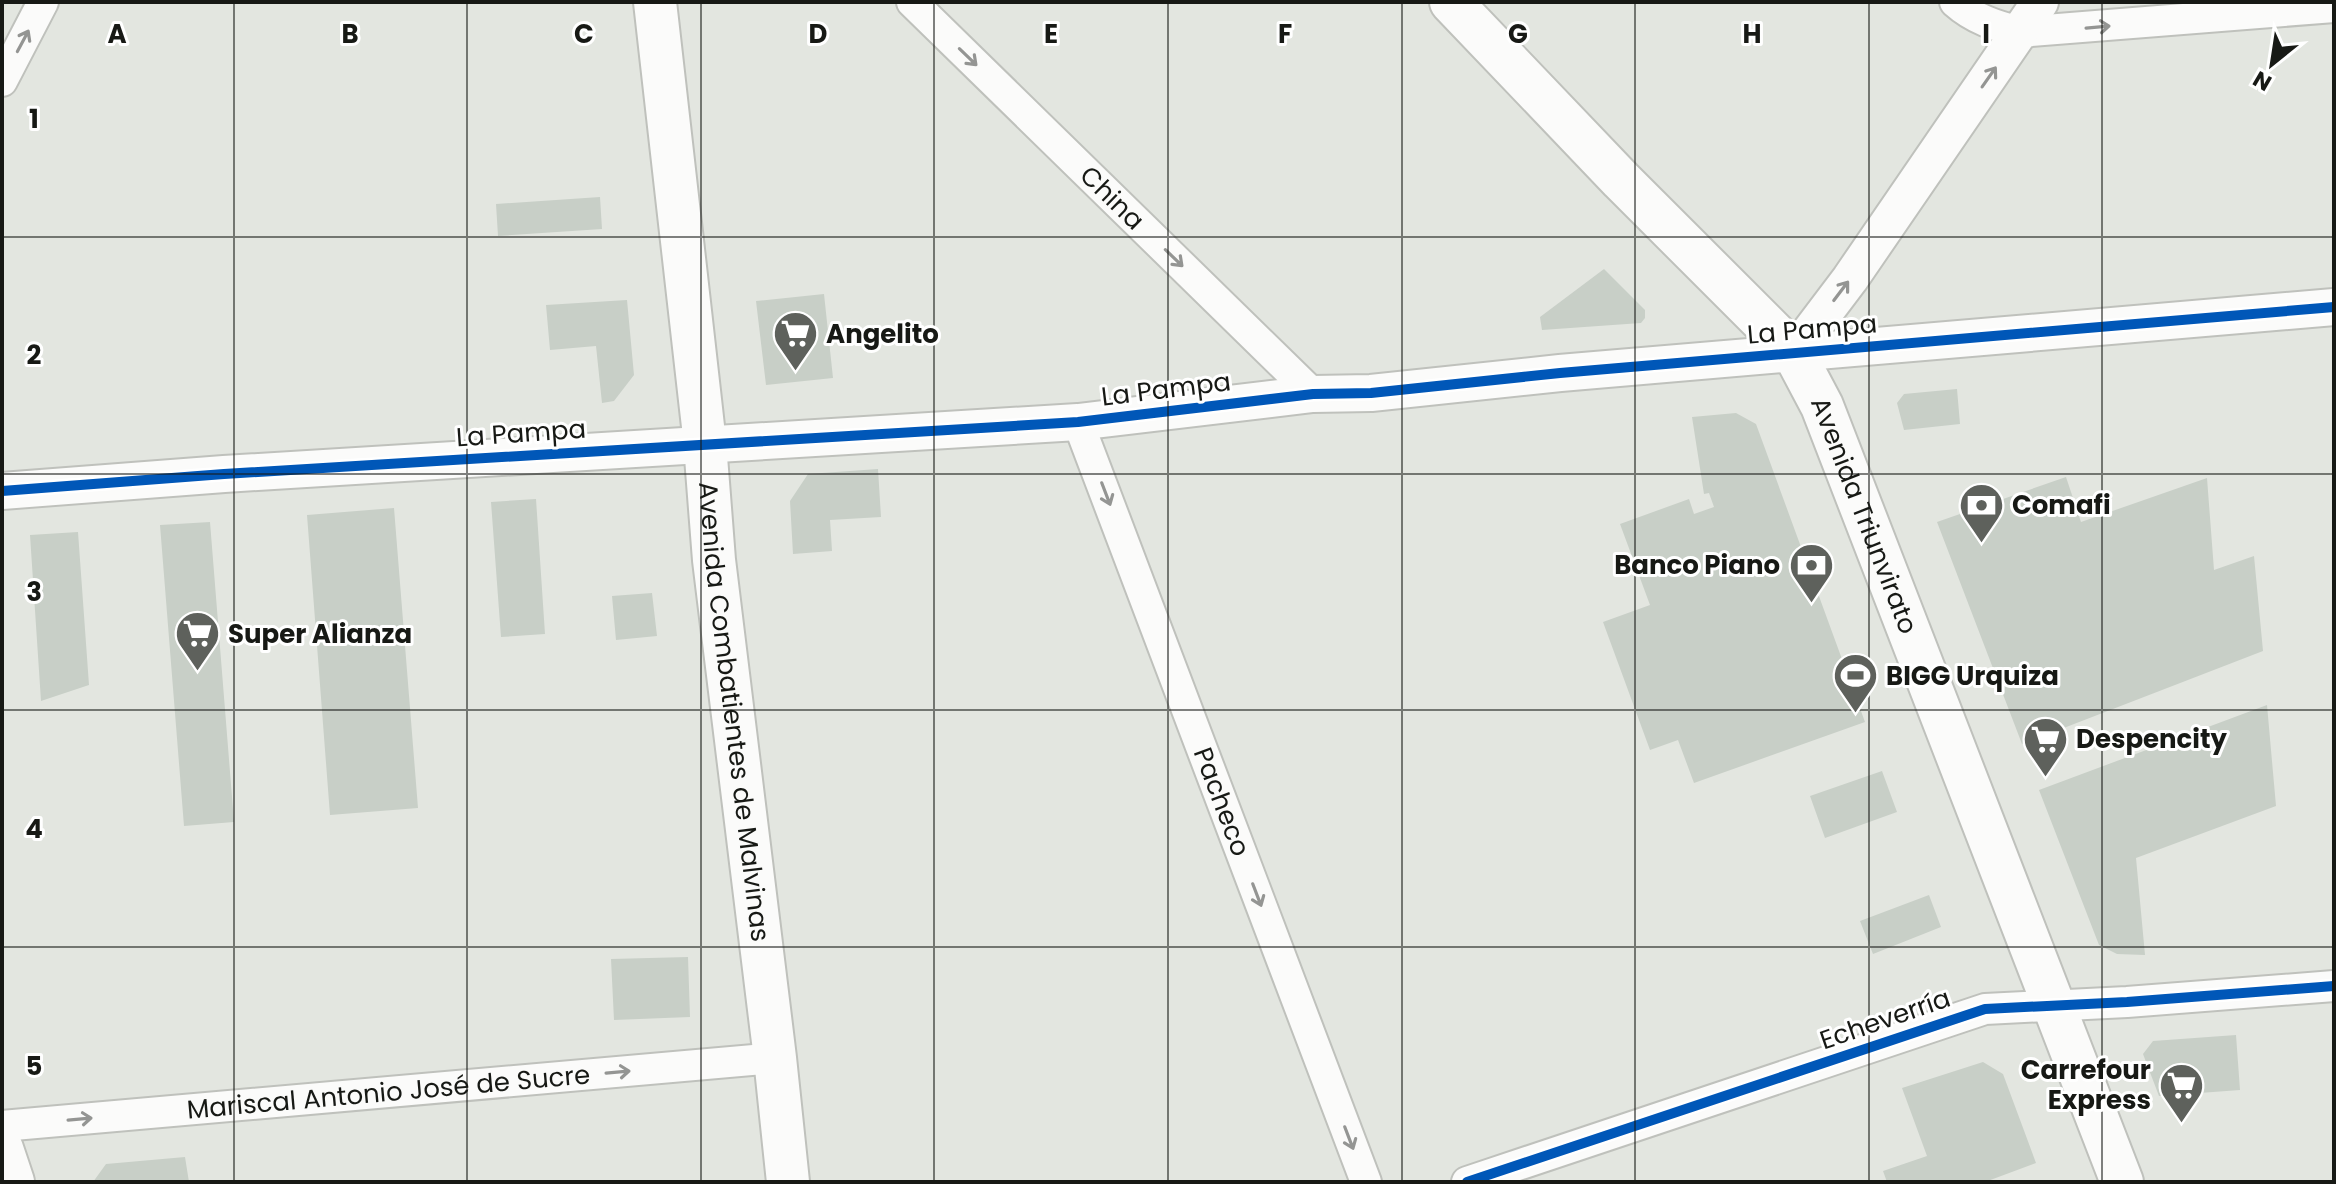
<svg xmlns="http://www.w3.org/2000/svg" width="2336" height="1184" font-family="Poppins,sans-serif">
	<rect width="100%" height="100%" fill="#e3e6e0"/>
	<path fill="#c8cfc7" d="M600,197L602,229L498,236L496,204Z
		M1604,269L1645,310V318L1641,323L1542,330L1540,317Z
		M824,294L833,378L766,385L756,301Z
		M627,300L634,375L614,401L602,403L596,346L550,350L546,305Z
		M1957,389L1960,424L1904,430L1897,403L1904,394Z
		M1736,413L1756,424L1865,722L1694,783L1678,740L1650,750L1603,622L1650,605L1620,524L1689,499L1694,514L1714,507L1709,493L1704,494L1692,417Z
		M878,469L881,517L830,520L832,551L793,554L790,501L808,474Z
		M2066,477L2081,522L2207,478L2214,570L2254,556L2263,651L2022,744L1937,522Z
		M536,499L545,634L501,637L491,502Z
		M394,508L418,808L330,815L307,515Z
		M210,522L234,822L184,826L160,525Z
		M78,532L89,685L41,701L30,535Z
		M652,593L657,636L616,640L612,596Z
		M2267,705L2276,806L2136,858L2145,955L2117,954L2099,945L2039,790Z
		M1882,771L1897,812L1825,838L1810,796Z
		M1929,895L1941,927L1873,954L1860,921Z
		M688,957L690,1017L614,1020L611,959Z
		M2236,1035L2240,1090L2159,1096L2143,1054L2153,1041Z
		M1983,1062L2003,1074L2036,1163L1985,1182H1887L1883,1171L1927,1156L1902,1088Z
		M185,1157L189,1182H93L106,1164Z"/>
	<g fill="none" stroke-linecap="round" stroke-linejoin="round">
		<defs>
			<g id="minor">
				<path id="s1" d="M912,2L1313,394"/>
				<path d="M1955,2C1974,19 1996,26 2020,32L2334,7"/>
				<path d="M2,81L43,2"/>
				<path id="s2" d="M1078,422L1366,1182"/>
				<path id="s3" d="M2,1126L775,1058"/>
				<path d="M1467,1182L1985,1009L2127,1002L2334,986"/>
			</g>
			<path id="tertiary" d="M1794,353L1850,279L2040,2
				M2,491L224,474L1078,422L1313,394L1371,393L1560,373L2334,307"/>
			<g id="secondary">
				<path id="s4" d="M655,2L705,444L714,560L775,1058L788,1182"/>
				<path id="s5" d="M1451,2L1621,180L1794,353L1822,406L2122,1182"/>
				<path d="M2,1149L13,1182"/>
			</g>
		</defs>
		<use href="#minor" stroke="#bfc1bc" stroke-width="34"/>
		<use href="#tertiary" stroke="#bfc1bc" stroke-width="40"/>
		<use href="#secondary" stroke="#bfc1bc" stroke-width="46"/>
		<use href="#minor" stroke="#fbfbfa" stroke-width="30"/>
		<use href="#tertiary" stroke="#fbfbfa" stroke-width="36"/>
		<use href="#secondary" stroke="#fbfbfa" stroke-width="42"/>
		<defs>
			<path id="cycleway" d="M2,491L224,474L1078,422L1313,394L1371,393L1560,373L2334,307
				M1467,1182L1985,1009L2127,1002L2334,986"/>
		</defs>
		<use href="#cycleway" stroke="#fff" stroke-width="15"/>
		<use href="#cycleway" stroke="#0057b8" stroke-width="10"/>
	</g>
	<defs><path id="oneway-shaft" d="M-6 0H5M1.5-3L5.5 0L1.5 3" fill="none" stroke-width="1.6" stroke-linecap="round" stroke-linejoin="round" transform="scale(2)"/></defs>
	<g stroke="#949593">
		<use href="#oneway-shaft" transform="translate(2098 27) rotate(-5)"/>
		<use href="#oneway-shaft" transform="translate(23 41) rotate(-62)"/>
		<use href="#oneway-shaft" transform="translate(968 57) rotate(44)"/>
		<use href="#oneway-shaft" transform="translate(1989 77) rotate(-55)"/>
		<use href="#oneway-shaft" transform="translate(1174 258) rotate(44)"/>
		<use href="#oneway-shaft" transform="translate(1841 291) rotate(-53)"/>
		<use href="#oneway-shaft" transform="translate(1106 494) rotate(69)"/>
		<use href="#oneway-shaft" transform="translate(1257 895) rotate(69)"/>
		<use href="#oneway-shaft" transform="translate(618 1072) rotate(-5)"/>
		<use href="#oneway-shaft" transform="translate(80 1119) rotate(-5)"/>
		<use href="#oneway-shaft" transform="translate(1349 1138) rotate(69)"/>
	</g>
	<path fill="none" stroke="#171915" stroke-width="2" stroke-opacity="0.55" d="M234,2V1182M467,2V1182M701,2V1182M934,2V1182M1168,2V1182M1402,2V1182M1635,2V1182M1869,2V1182M2102,2V1182M2,237H2334M2,474H2334M2,710H2334M2,947H2334"/>
	<defs>
		<symbol id="supermarket-pin" viewBox="-11 -11 22 30"><path d="M0 17L-7.5 6A9.5 9.5 0 1 1 7.5 6Z" fill="#5e615c" stroke="#fff"/><path d="M-6-5.5h2.5l.6 2H6L4.5 2H-2.5L-4.4-4H-6ZM-1.5 3.2a1.3 1.3 0 1 0 .1 0ZM3 3.2a1.3 1.3 0 1 0 .1 0Z" fill="#fff"/></symbol>
		<symbol id="bank-pin" viewBox="-11 -11 22 30"><path d="M0 17L-7.5 6A9.5 9.5 0 1 1 7.5 6Z" fill="#5e615c" stroke="#fff"/><path d="M-6-4H6V4H-6ZM0-2.3a2.3 2.3 0 1 0 0 4.6a2.3 2.3 0 1 0 0-4.6Z" fill="#fff"/></symbol>
		<symbol id="stadium-pin" viewBox="-11 -11 22 30"><path d="M0 17L-7.5 6A9.5 9.5 0 1 1 7.5 6Z" fill="#5e615c" stroke="#fff"/><path d="M0-5a6.5 5 0 1 0 0 10a6.5 5 0 1 0 0-10ZM-3.5-1.8h7v3.6h-7Z" fill="#fff"/></symbol>
	</defs>
	<g fill-rule="evenodd">
		<use href="#supermarket-pin" x="770" y="308" width="51" height="69"/>
		<use href="#bank-pin" x="1956" y="480" width="51" height="69"/>
		<use href="#bank-pin" x="1786" y="540" width="51" height="69"/>
		<use href="#supermarket-pin" x="172" y="608" width="51" height="69"/>
		<use href="#stadium-pin" x="1830" y="650" width="51" height="69"/>
		<use href="#supermarket-pin" x="2020" y="714" width="51" height="69"/>
		<use href="#supermarket-pin" x="2156" y="1060" width="51" height="69"/>
	</g>
	<g text-anchor="middle" stroke-width="6" stroke-linejoin="round" paint-order="stroke">
		<g font-size="26" fill="#171915" stroke="#fff">
			<text dy="9" stroke="none"><textPath href="#s1" startOffset="280">China</textPath></text>
			<text transform="translate(1812 329) rotate(-5)" y="9">La Pampa</text>
			<text transform="translate(1166 389) rotate(-7)" y="9">La Pampa</text>
			<text transform="translate(521 433) rotate(-4)" y="9">La Pampa</text>
			<text dy="9" stroke="none"><textPath href="#s5" startOffset="668">Avenida Triunvirato</textPath></text>
			<text dy="9" stroke="none"><textPath href="#s4" startOffset="714">Avenida Combatientes de Malvinas</textPath></text>
			<text dy="9" stroke="none"><textPath href="#s2" startOffset="406">Pacheco</textPath></text>
			<text transform="translate(1885 1019) rotate(-19)" y="9">Echeverría</text>
			<text dy="9" stroke="none"><textPath href="#s3" startOffset="388">Mariscal Antonio José de Sucre</textPath></text>
		</g>
		<g font-size="26" font-weight="bold" fill="#171915" stroke="#fff" text-anchor="start">
			<text x="826" y="343">Angelito</text>
			<text x="2012" y="514">Comafi</text>
			<text x="1780" y="574" text-anchor="end">Banco Piano</text>
			<text x="228" y="643">Super Alianza</text>
			<text x="1886" y="685">BIGG Urquiza</text>
			<text x="2076" y="748">Despencity</text>
			<text x="2151" y="1079" text-anchor="end">Carrefour<tspan x="2151" dy="30">Express</tspan></text>
		</g>
	</g>
	<g font-size="26" text-anchor="middle" font-weight="bold" fill="#171915" stroke="#fff" stroke-width="6" stroke-linejoin="round" paint-order="stroke">
		<text x="117" y="43">A</text>
		<text x="350" y="43">B</text>
		<text x="584" y="43">C</text>
		<text x="818" y="43">D</text>
		<text x="1051" y="43">E</text>
		<text x="1285" y="43">F</text>
		<text x="1518" y="43">G</text>
		<text x="1752" y="43">H</text>
		<text x="1986" y="43">I</text>
		<text x="34" y="128">1</text>
		<text x="34" y="364">2</text>
		<text x="34" y="601">3</text>
		<text x="34" y="838">4</text>
		<text x="34" y="1075">5</text>
	</g>
	<rect width="2336" height="1184" fill="none" stroke="#171915" stroke-width="8"/>
	<g transform="translate(2272 64) rotate(210)" stroke="#ffffff" stroke-width="6" paint-order="stroke">
	<path d="M0-6L14 30L0 20L-14 30Z" fill="#171915"/>
	<text y="-12" font-size="22" font-weight="bold" text-anchor="middle" fill="#171915">N</text>
	</g>
</svg>
